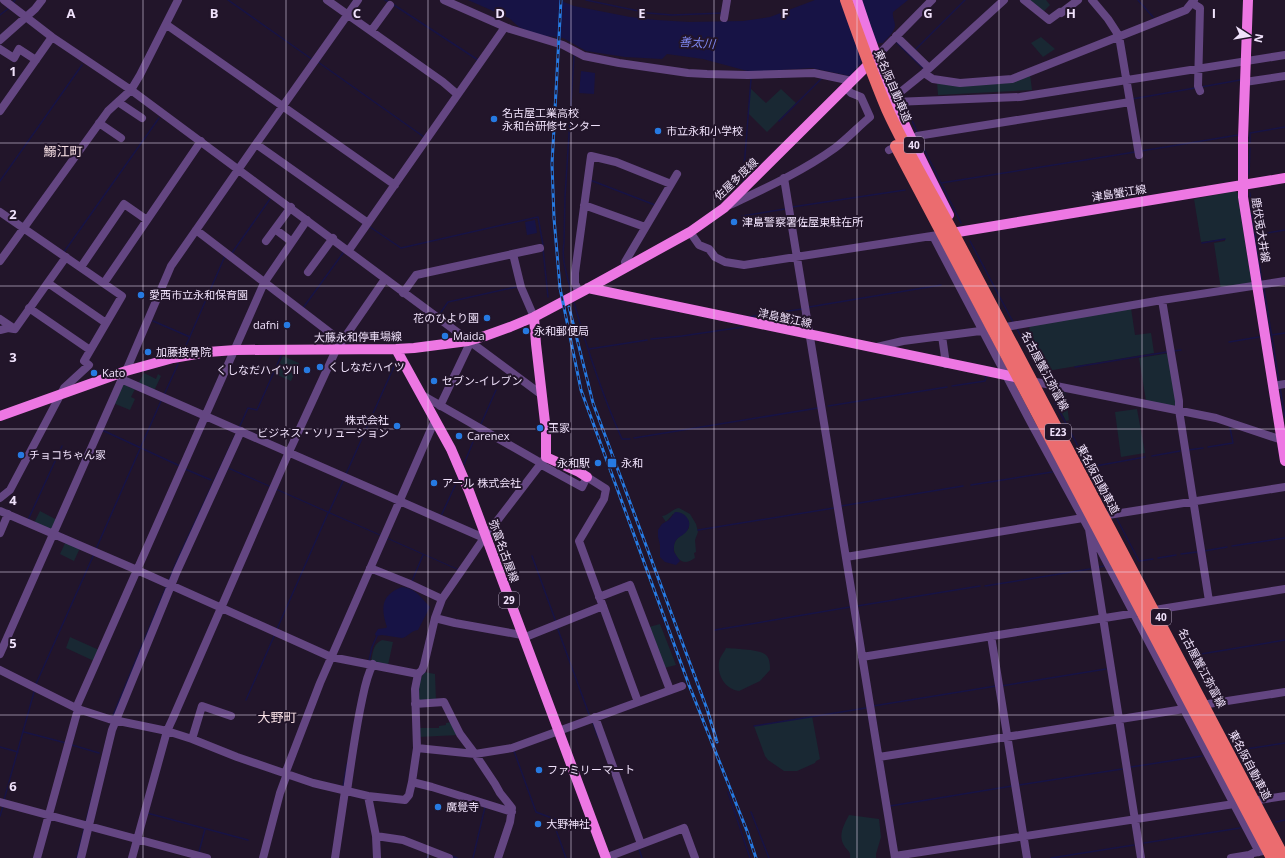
<svg xmlns="http://www.w3.org/2000/svg" width="1285" height="858" font-family="'Open Sans','Noto Sans JP',sans-serif">
	<rect width="100%" height="100%" fill="#22152a"/>
	<path fill="#192833" d="M1026,0H1046L1050,5L1042,13Z
		M1041,37L1055,49L1043,57L1031,43Z
		M1030,74L1032,90L938,95L937,82Z
		M750,88L766,103L781,89L796,103L767,132L748,113Z
		M1235,191L1239,194L1241,217L1252,284L1221,290L1214,243L1225,241V239L1201,242L1194,199Z
		M1131,308L1135,335L1151,333L1154,353L1041,372L1022,336L1030,334L1029,325Z
		M1170,353L1177,407L1146,401L1139,358Z
		M283,356L299,363L291,381L275,374Z
		M144,373L156,379L158,374L161,376L154,391L138,384Z
		M121,383L129,384L128,387L135,389L131,397L135,399L130,410L113,403Z
		M1063,390L1065,391L1069,420L1066,421L1056,401Z
		M1137,409L1145,453L1121,457L1115,412Z
		M679,508L690,514L696,524L698,532L695,540L696,552L694,553L695,558C693,559 689,562 686,562C677,562 671,549 675,542C678,536 685,533 689,528V521L673,514L666,522L662,516C669,515 672,509 679,508Z
		M40,511L57,520L53,530L34,523Z
		M66,541L80,548L74,561L60,554Z
		M660,624L676,665L664,668L649,627Z
		M70,637L99,650L94,661L66,648Z
		M382,640L393,642L388,665L371,662C373,652 373,644 382,640Z
		M726,648C735,649 760,649 766,655C770,659 770,665 770,670L760,681L739,691C725,689 717,675 719,662C720,656 724,653 726,648Z
		M424,672L435,674L436,701L419,702L418,685Z
		M812,716L820,759L816,761L815,763L797,771H784L768,760L765,756L754,726Z
		M452,722L458,735L418,737V728H439V726L446,725V723Z
		M849,815L879,819L881,837L876,854V858H850C851,852 848,851 845,847C837,836 844,825 849,815Z"/>
	<path fill="#171345" d="M468,0H559L574,6L630,17L657,20L689,22L743,21L770,17L815,0H908L893,12C892,17 895,21 895,26C894,33 887,38 883,43H878L850,76L812,68L751,72L703,59L667,54L662,59L625,57L586,51L563,38L538,35L519,27L509,18Z
		M581,71L595,73L594,94L579,93Z
		M535,220L537,233L527,235L525,222Z
		M238,428L223,465L458,569V570L222,466L129,680L78,858H76L112,716L177,559Z
		M675,512C683,511 693,520 688,529C683,539 673,534 674,552L680,561L676,565L665,562L660,557V545L658,537V530L662,524L669,520Z
		M402,587C416,588 421,598 430,607L418,630C410,631 408,637 402,638L382,635L376,636L375,634L378,629L386,628L387,627C383,616 380,601 391,593C394,590 399,588 402,587Z"/>
	<g fill="none" stroke-linecap="round" stroke-linejoin="round">
		<path stroke="#171345" stroke-width="1.5" d="M228,0L313,60
			M385,0L389,2
			M586,0L648,13L672,15L723,13
			M1138,0L1153,17
			M13,3L15,0
			M394,5L478,60
			M0,15L9,8
			M897,43L923,68
			M915,50L965,0
			M318,62L424,137
			M1201,87L1240,80
			M1132,99L1195,88
			M908,117L910,116L917,132
			M779,121L822,78
			M919,139L961,223
			M1250,143V133L1285,127
			M1141,151L1238,135
			M1249,174L1250,148
			M590,180L655,205
			M0,181L82,65
			M743,181L751,79
			M941,183L1135,152
			M1250,193L1252,215L1262,282
			M792,207L905,190
			M742,216L785,209
			M370,227L401,248L538,217L543,245
			M1255,235L1285,230
			M970,241L1013,322
			M1202,243L1225,239
			M543,249L548,297
			M64,252L159,118
			M232,253L270,199
			M1264,289L1279,381
			M571,291C567,276 561,258 564,243L565,197L574,56
			M574,303C587,348 602,395 622,439H630
			M809,307L941,285
			M303,308L343,253
			M439,315L448,302L516,287
			M748,317L802,309
			M153,321L190,337
			M1017,329L1041,372
			M1271,335L1285,333
			M651,339L682,336L743,327
			M1229,342L1259,337
			M589,349L647,340
			M184,350L225,256
			M1173,351L1181,350
			M1075,367L1167,352
			M952,386L985,381L987,375
			M1280,388L1285,417
			M164,395L178,364
			M1055,403L1112,510
			M828,406L947,387
			M481,424L496,390
			M239,428L248,408L257,410L281,356
			M102,430L180,466
			M634,438L818,408
			M1208,447L1233,443L1230,428
			M1188,450L1203,448
			M1152,456L1180,451
			M464,464L477,432
			M1090,467L1145,457
			M185,469L211,480
			M346,474L396,362
			M971,485L1052,472
			M841,506L963,486
			M329,512L344,479
			M441,516L459,477
			M1117,519L1139,561L1153,559
			M28,520L62,446
			M698,530L834,508
			M1232,546L1285,538
			M96,549L161,401
			M1204,551L1227,547
			M1181,554L1197,552
			M532,556L556,622
			M1158,558L1176,555
			M1099,567L1104,566
			M412,581L423,555
			M985,586L1090,569
			M857,606L980,586
			M557,627L590,717
			M277,629L328,513
			M715,630L850,607
			M1189,656L1285,640
			M369,661L372,647L377,636
			M36,684L94,554
			M1001,686L1106,669
			M246,700L275,634
			M873,706L996,686
			M593,723L598,737
			M754,726L866,708
			M24,732L66,743
			M72,745L99,753
			M0,747L18,752
			M1240,750L1285,743
			M514,751L536,812L557,820L555,827L566,858
			M1131,767L1202,756
			M1019,785L1122,769
			M343,787L347,764
			M728,792L750,858
			M4,800L34,692
			M890,806L1012,786
			M751,812L769,858
			M147,813L248,840
			M0,816L3,806
			M1276,822L1285,820
			M1144,843L1240,828
			M639,849L642,858
			M199,852L205,829
			M452,856L457,858
			M427,858L429,854
			M473,858L485,807
			M1051,858L1134,845"/>
		<path stroke="#644682" stroke-width="8" d="M4,0L52,37L131,90L542,395
			M327,0L443,82L457,94
			M444,0L510,29L563,45L584,56L619,63L688,73L707,74L748,75L814,73L852,81
			M1024,0L1049,20L1060,12L1061,13L1078,0
			M1092,0L1108,19L1119,36L1139,155
			M1192,3L1200,8L1198,86L1200,91
			M724,18L727,0
			M167,25L395,185
			M371,31L390,5
			M896,36L929,68
			M0,40L35,9L42,0
			M0,49L14,58L19,49L36,60
			M876,57L932,0
			M924,73L933,79L960,83L1012,79L1186,10L1194,0
			M1245,82L1285,76
			M893,98L924,73L1004,0
			M118,102L142,118
			M894,102L1020,97L1285,55
			M0,111L52,37
			M99,123L121,138
			M256,144L368,223
			M889,150L917,136L1130,102
			M784,178L895,858
			M584,205L645,227
			M730,205C766,188 803,171 835,148C847,139 858,127 870,117L861,97L851,93L845,87
			M0,212L122,296L84,361L89,365L64,388L10,490L0,498
			M275,229L292,242
			M196,230L341,341
			M690,232L699,245L709,249L715,257L725,262L744,265L938,235
			M933,236L1031,423L1089,529L1141,858
			M266,241L291,207
			M349,250L505,27
			M513,254L521,287L534,317
			M0,261L108,111L131,90L140,75L178,0
			M81,267L124,204L147,220
			M627,267L625,262L677,174
			M308,272L333,238
			M48,283L106,323
			M104,283L201,141
			M403,293L416,275L540,248
			M579,293L575,283V273L591,156L616,162L671,184
			M1162,300L1179,401V410L1209,601
			M29,308L90,350
			M0,319L15,329
			M1000,328L1162,300L1285,281
			M15,329L66,257
			M0,330L8,328L14,329
			M942,336L946,364
			M877,347L903,341L988,330
			M126,371L171,266L256,144L358,0
			M121,379L484,538
			M1036,382L1216,418L1285,441
			M1273,386L1285,384
			M422,395L541,463
			M440,406L470,343
			M540,464L582,487L587,477L606,489L604,499L579,541L638,702
			M0,511L137,570L331,657L418,674
			M1108,515L1285,487
			M0,533L8,514
			M1093,536L1259,852
			M846,557L1083,518
			M370,568L410,584L442,599
			M599,597L630,585L670,690
			M435,618L455,623L522,635
			M991,636L1027,858
			M523,638L603,606
			M0,654L124,374
			M862,657L1285,589
			M0,670L78,709L109,719L167,731L192,739L237,757L313,783L368,796L405,800L409,795L412,782L417,748L415,689L418,674L422,670L424,665L435,618L442,599L484,538L546,457
			M415,704L444,702L460,734L475,754L495,784L500,793L512,808L510,822L498,858
			M1208,704L1285,692
			M76,708L264,283L307,220
			M595,717L641,844
			M192,739L202,706L231,716
			M417,748L475,754L512,748L682,686
			M879,757L1184,709
			M285,774L320,683L435,420
			M412,782L432,787L512,812
			M347,791C351,763 355,734 361,705C364,691 366,677 373,664
			M368,796L376,836L377,858
			M0,802L207,858
			M376,836L403,840L449,858
			M1249,855L1253,853L1263,851
			M895,856L1234,804L1242,806L1259,800L1285,796
			M37,858L78,709
			M81,858L112,730L177,571L241,431
			M132,858L167,731L173,718L289,452L336,350L385,279
			M263,858L280,793L287,774
			M335,858L345,791
			M605,858L684,828L695,858
			M1231,858L1249,855L1250,858"/>
		<path stroke="#ed77e3" stroke-width="10" d="M857,0C868,34 880,67 894,100C910,139 930,177 949,215
			M1248,0L1243,138V197L1285,461
			M958,232L1285,178
			M588,288L1025,379
			M534,317L536,344L546,431V457L579,472L587,477
			M396,349L451,449L469,491L606,858
			M0,416L126,371L173,358L208,352L235,350L396,349L414,348L468,341L485,336L510,327L534,317L585,290L690,232L724,208L876,57"/>
		<path stroke="#eb6c6f" stroke-width="12" d="M846,0C859,37 872,73 887,109C908,155 935,199 959,244L1284,858
			M896,146L1272,858"/>
		<defs>
			<path id="rail" d="M561,0L552,164L554,218L560,288L581,390L689,685L747,831L756,858
				M569,307L593,403L707,709L717,742"/>
		</defs>
		<use href="#rail" stroke="#267ae2" stroke-width="3"/>
		<use href="#rail" stroke="#22152a" stroke-width="1.5" stroke-dasharray="4.5" stroke-linecap="butt"/>
	</g>
	<path fill="none" stroke="#f0e2fb" stroke-width="1" stroke-opacity="0.55" d="M143,0V858M286,0V858M428,0V858M571,0V858M714,0V858M857,0V858M999,0V858M1142,0V858M0,143H1285M0,286H1285M0,429H1285M0,572H1285M0,715H1285"/>
	<g fill="#267ae2" stroke="#22152a" stroke-width="1.5">
		<circle cx="494" cy="119" r="4"/>
		<circle cx="658" cy="131" r="4"/>
		<circle cx="734" cy="222" r="4"/>
		<circle cx="141" cy="295" r="4"/>
		<circle cx="487" cy="318" r="4"/>
		<circle cx="287" cy="325" r="4"/>
		<circle cx="526" cy="331" r="4"/>
		<circle cx="445" cy="336" r="4"/>
		<circle cx="148" cy="352" r="4"/>
		<circle cx="320" cy="367" r="4"/>
		<circle cx="307" cy="370" r="4"/>
		<circle cx="94" cy="373" r="4"/>
		<circle cx="434" cy="381" r="4"/>
		<circle cx="397" cy="426" r="4"/>
		<circle cx="540" cy="428" r="4"/>
		<circle cx="459" cy="436" r="4"/>
		<circle cx="21" cy="455" r="4"/>
		<circle cx="598" cy="463" r="4"/>
		<rect x="607" y="458" width="10" height="10" rx="2"/>
		<circle cx="434" cy="483" r="4"/>
		<circle cx="539" cy="770" r="4"/>
		<circle cx="438" cy="807" r="4"/>
		<circle cx="538" cy="824" r="4"/>
	</g>
	<g text-anchor="middle" stroke-width="4" stroke-linejoin="round" paint-order="stroke">
		<g fill="#22152a" stroke="#b2a4bc" stroke-width="1">
			<rect x="904" y="137" width="20" height="16" rx="3"/>
			<rect x="1045" y="424" width="26" height="16" rx="3"/>
			<rect x="499" y="592" width="20" height="16" rx="3"/>
			<rect x="1151" y="609" width="20" height="16" rx="3"/>
		</g>
		<g font-size="10" font-weight="bold" fill="#f0e2fb">
			<text x="914" y="149">40</text>
			<text x="1058" y="436">E23</text>
			<text x="509" y="604">29</text>
			<text x="1161" y="621">40</text>
		</g>
		<g font-size="11" fill="#f0e2fb" stroke="#22152a">
			<text transform="translate(893 86) rotate(67)" y="4">東名阪自動車道</text>
			<text transform="translate(736 179) rotate(-44)" y="4">佐屋多度線</text>
			<text transform="translate(1119 193) rotate(-9)" y="4">津島蟹江線</text>
			<text transform="translate(1261 230) rotate(81)" y="4">鹿伏兎大井線</text>
			<text transform="translate(785 318) rotate(12)" y="4">津島蟹江線</text>
			<text transform="translate(358 337) rotate(-1)" y="4">大藤永和停車場線</text>
			<text transform="translate(1045 371) rotate(62)" y="4">名古屋蟹江弥富線</text>
			<text transform="translate(1098 479) rotate(62)" y="4">東名阪自動車道</text>
			<text transform="translate(504 551) rotate(70)" y="4">弥富名古屋線</text>
			<text transform="translate(1202 668) rotate(62)" y="4">名古屋蟹江弥富線</text>
			<text transform="translate(1250 765) rotate(62)" y="4">東名阪自動車道</text>
		</g>
		<g font-size="11" fill="#f0e2fb" stroke="#22152a" text-anchor="start">
			<text x="502" y="117">名古屋工業高校<tspan x="502" dy="13">永和台研修センター</tspan></text>
			<text x="666" y="135">市立永和小学校</text>
			<text x="742" y="226">津島警察署佐屋東駐在所</text>
			<text x="149" y="299">愛西市立永和保育園</text>
			<text x="479" y="322" text-anchor="end">花のひより園</text>
			<text x="279" y="329" text-anchor="end">dafni</text>
			<text x="534" y="335">永和郵便局</text>
			<text x="453" y="340">Maida</text>
			<text x="156" y="356">加藤接骨院</text>
			<text x="328" y="371">くしなだハイツ</text>
			<text x="299" y="374" text-anchor="end">くしなだハイツII</text>
			<text x="102" y="377">Kato</text>
			<text x="442" y="385">セブン-イレブン</text>
			<text x="389" y="424" text-anchor="end">株式会社<tspan x="389" dy="13">ビジネス・ソリューション</tspan></text>
			<text x="548" y="432">玉家</text>
			<text x="467" y="440">Carenex</text>
			<text x="29" y="459">チョコちゃん家</text>
			<text x="590" y="467" text-anchor="end">永和駅</text>
			<text x="621" y="467">永和</text>
			<text x="442" y="487">アール 株式会社</text>
			<text x="547" y="774">ファミリーマート</text>
			<text x="446" y="811">廣覺寺</text>
			<text x="546" y="828">大野神社</text>
		</g>
		<g font-size="12" font-style="italic" fill="#7d86ee" stroke="#22152a">
			<text transform="translate(697 43) rotate(4)" y="4">善太川</text>
		</g>
		<g font-size="13" fill="#fbe3e8" stroke="#22152a">
			<text x="63" y="156">鰯江町</text>
			<text x="277" y="722">大野町</text>
		</g>
	</g>
	<g font-size="13" text-anchor="middle" font-weight="bold" fill="#f0e2fb" stroke="#22152a" stroke-width="4" stroke-linejoin="round" paint-order="stroke">
		<text x="71" y="18">A</text>
		<text x="214" y="18">B</text>
		<text x="357" y="18">C</text>
		<text x="500" y="18">D</text>
		<text x="642" y="18">E</text>
		<text x="785" y="18">F</text>
		<text x="928" y="18">G</text>
		<text x="1071" y="18">H</text>
		<text x="1214" y="18">I</text>
		<text x="13" y="76">1</text>
		<text x="13" y="219">2</text>
		<text x="13" y="362">3</text>
		<text x="13" y="505">4</text>
		<text x="13" y="648">5</text>
		<text x="13" y="791">6</text>
	</g>
	<g transform="translate(1249 36) rotate(102)" stroke="#22152a" stroke-width="3" paint-order="stroke">
	<path d="M0-3L7 15L0 10L-7 15Z" fill="#f0e2fb"/>
	<text y="-6" font-size="11" font-weight="bold" text-anchor="middle" fill="#f0e2fb">N</text>
	</g>
</svg>
